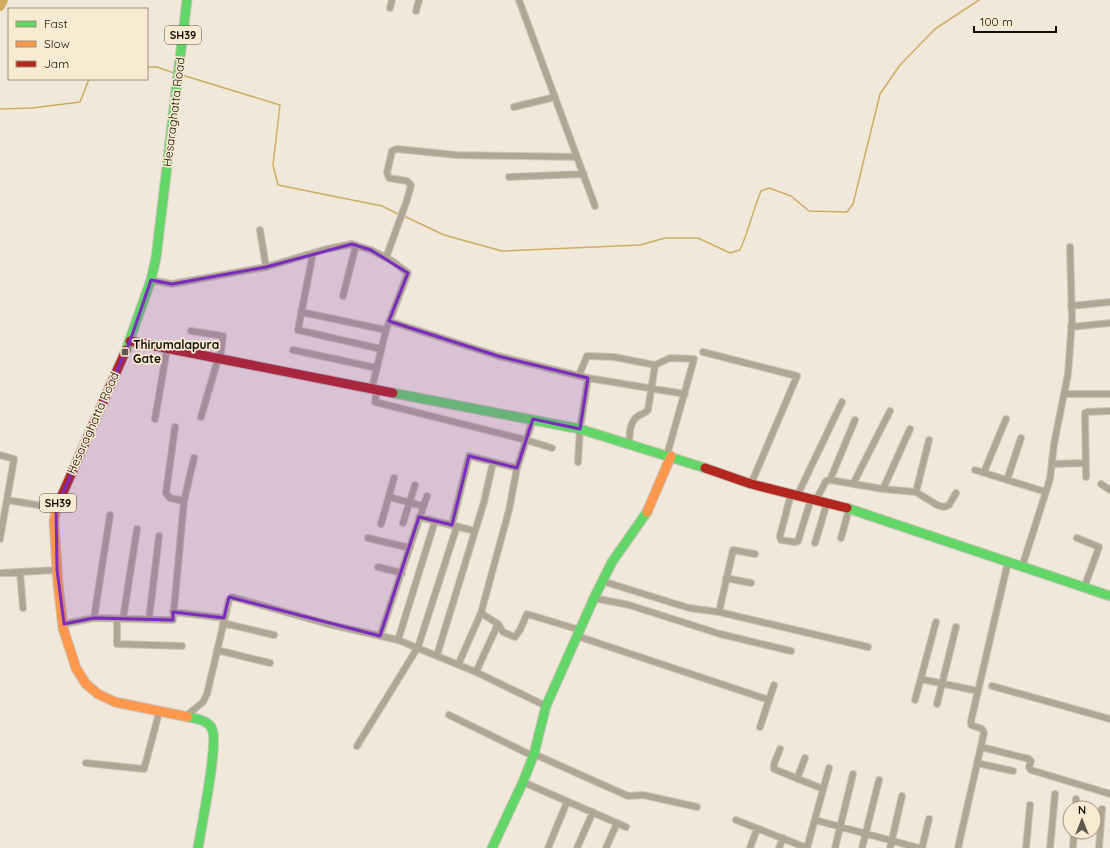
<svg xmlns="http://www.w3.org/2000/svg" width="1110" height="848" font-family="Quicksand,sans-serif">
	<rect width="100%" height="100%" fill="#f0e8da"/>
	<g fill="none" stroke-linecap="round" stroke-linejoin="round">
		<path stroke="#cfac62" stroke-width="1.5" d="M147,67H157L174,73
			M182,75L280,105L273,165L278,185L382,206L400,215
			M0,109L32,108L80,102L89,79
			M404,216L444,235L502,251L640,245L665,238H698L730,253L740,250C749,230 753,210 761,191L769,188L791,196L809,211L847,212L853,204L880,94L900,65L935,29L979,0"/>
		<path stroke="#cfac62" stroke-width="10" d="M0,6L3,0"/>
		<defs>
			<path id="street" d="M519,0L595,206
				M390,8L392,0
				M416,11L419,0
				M514,107L555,97
				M509,177L584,174
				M260,230L266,267
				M313,253L298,330L381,349
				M386,258L407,200L411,185L407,181L389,178L387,173L392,151L397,149L456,155L577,157
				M151,280L172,284L266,267L327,249L352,244L371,250L392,261L408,273L386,330L372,388
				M343,296L356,245
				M1071,306L1110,302
				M301,312L386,330
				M389,321L498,356L588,378L685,394
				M1071,327L1110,323
				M191,331L223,336L220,360
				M293,350L377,368
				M703,352L797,376L751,484
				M579,375L587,356L614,357L655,365
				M377,389L375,402L526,440L552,448
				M1064,394H1110
				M201,417L218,359
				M155,419L167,349
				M629,443C630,434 629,422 638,416C642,413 645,414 648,410L655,365L670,358L694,359L667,455
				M0,455L14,459L0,539
				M578,462L580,429L588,378
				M1052,464L1086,463
				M975,470L1046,492
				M984,472L1006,419
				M1086,477L1085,413L1087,412L1110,411
				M830,480L855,420
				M1007,480L1021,438
				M853,484L890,411
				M1101,484L1110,490
				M883,489L910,429
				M916,492L929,440
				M791,494L780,536L781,540L794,542L798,541L811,499
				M797,496L842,402
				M389,497L423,506
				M7,500L56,508
				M816,500L826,481L830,480L883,489L916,492L937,505L944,507L949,505L956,493
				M184,501L194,458
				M419,517L475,531
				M403,523L415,485
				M381,524L394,478
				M452,525L469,456L517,468L533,419
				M368,538L410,548
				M841,538L849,509
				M1077,538L1099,547L1084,588
				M815,543L827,503
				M378,567L402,573
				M1022,567L1050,479L1054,444L1068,374L1072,319L1070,247
				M20,572L23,608
				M0,573L57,570
				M726,578L751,583
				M602,581L689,608L719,612L868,647
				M594,598L629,605L720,634L791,651
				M173,612L224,618
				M719,612L733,550L755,554
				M481,613L509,510L517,468
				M94,618L110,515
				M117,619V644L182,646
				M123,619L137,529
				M149,619L159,536
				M223,623L274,635
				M64,624L94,618L173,620L184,501L170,498L166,493L175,427
				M380,636L427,496
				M577,636L769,700
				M398,640L435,521
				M217,650L270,663
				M437,655L484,502L493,462
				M458,665L481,613L498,624L503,632L515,637L520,630L527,614L580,630
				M476,672L498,624
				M921,679L978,691
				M992,686L1110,719
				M915,700L936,622
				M937,704L956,627
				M449,715L533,756
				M186,716L203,702L207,694L229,600L232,597L328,624L398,640L476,672L546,706
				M760,727L774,685
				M357,746L418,647L457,526
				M981,747L1029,759L1031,761L1029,767L1031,770L1110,794
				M780,749L774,764V769L823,789
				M534,754L628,796L643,795L697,807
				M86,763L144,769L159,713
				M977,763L1013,771
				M797,779L805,758
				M523,782L626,827
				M1076,808V799
				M736,820L807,848
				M815,820L919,848
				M548,848L567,802
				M577,848L593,812
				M606,848L617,823
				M750,848L757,829
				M779,848L783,838
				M807,848L829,768
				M835,848L853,774
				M862,848L879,780
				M890,848L902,796
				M922,848L929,819
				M958,848L984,733L982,729L971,725V721L1008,562
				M1026,848L1030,805
				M1050,848L1055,794
				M1073,848L1074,832
				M1099,848L1102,809"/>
			<path id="fast" d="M126,350L151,280L156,258L187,0
				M393,393L580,429L705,468
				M847,508L1110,596
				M188,717C195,718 209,721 212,729C219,743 201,828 198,848
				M492,848L523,782L534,754L546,706L594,598L612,562L647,512"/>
			<path id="slow" d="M62,495L56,508L54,522L58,584L63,628L76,668L86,684L98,694L115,702L188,717
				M647,512L671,456"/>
			<path id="jam" d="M130,341L393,393
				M705,468L751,484L847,508
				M62,495L126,350"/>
		</defs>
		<use href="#street" stroke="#cbc4b9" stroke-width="8"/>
		<use href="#fast" stroke="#cbc4b9" stroke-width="11"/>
		<use href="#slow" stroke="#cbc4b9" stroke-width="11"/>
		<use href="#jam" stroke="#cbc4b9" stroke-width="11"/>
		<use href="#street" stroke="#afa693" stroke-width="6"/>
		<use href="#fast" stroke="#63d668" stroke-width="9"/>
		<use href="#slow" stroke="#ff974d" stroke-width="9"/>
		<use href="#jam" stroke="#b3261e" stroke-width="9"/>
	</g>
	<path fill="#7b2cbf" fill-opacity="0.2" stroke="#7b2cbf" stroke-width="3" stroke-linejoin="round" d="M352,244L371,250L408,273L389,321L498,356L588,378L580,429L533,419L517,468L469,456L452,525L419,517L380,636L229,597L224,618L173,612V620L94,618L64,624L57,570L56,508L130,341L151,280L172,284L266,267Z"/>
	<rect fill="#5f594f" stroke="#f9ebd1" stroke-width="1.5" x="121" y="348" width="8" height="8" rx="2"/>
	<g text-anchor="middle" stroke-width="3.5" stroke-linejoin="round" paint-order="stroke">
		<g fill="#f9ebd1" stroke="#574f42" stroke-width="1">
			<rect x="165" y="26" width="36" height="18" rx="3"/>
			<rect x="40" y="494" width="36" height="18" rx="3"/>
		</g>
		<g font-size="11" font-weight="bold" fill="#110c04">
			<text x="183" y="39">SH39</text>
			<text x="58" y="507">SH39</text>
		</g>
		<g font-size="12" fill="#110c04" stroke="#f9ebd1">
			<text transform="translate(174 112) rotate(-83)" y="4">Hesaraghatta Road</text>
			<text transform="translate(93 423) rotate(-66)" y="4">Hesaraghatta Road</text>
		</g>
		<g font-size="12" font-weight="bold" fill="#110c04" stroke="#f9ebd1" text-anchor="start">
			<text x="133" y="349">Thirumalapura<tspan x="133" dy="14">Gate</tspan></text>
		</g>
	</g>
	<rect x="8" y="8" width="140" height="72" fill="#f9ebd1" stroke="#9c927f"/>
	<rect x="16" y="21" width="20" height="6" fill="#63d668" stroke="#9c927f"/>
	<text x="44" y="28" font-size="12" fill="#110c04">Fast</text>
	<rect x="16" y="41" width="20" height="6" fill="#ff974d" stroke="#9c927f"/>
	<text x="44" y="48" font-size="12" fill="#110c04">Slow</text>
	<rect x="16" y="61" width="20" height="6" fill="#b3261e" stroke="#9c927f"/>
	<text x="44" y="68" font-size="12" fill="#110c04">Jam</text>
	<g transform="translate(1082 820)"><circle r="19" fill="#f9ebd1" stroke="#9c927f"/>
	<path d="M0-3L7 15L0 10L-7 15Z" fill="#5f594f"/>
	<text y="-6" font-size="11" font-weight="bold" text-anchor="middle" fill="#110c04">N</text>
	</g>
	<path d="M974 26v6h82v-6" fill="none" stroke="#110c04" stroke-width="2"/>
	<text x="980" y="26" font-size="12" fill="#110c04" stroke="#f9ebd1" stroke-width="3" paint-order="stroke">100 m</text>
</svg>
